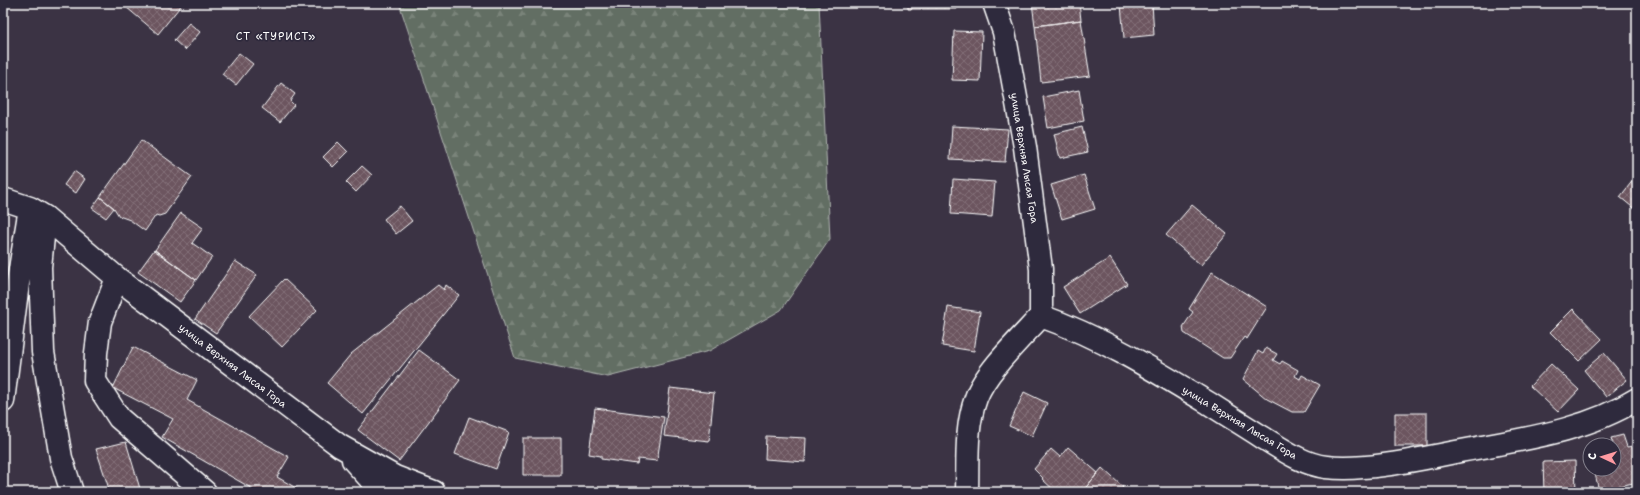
<svg xmlns="http://www.w3.org/2000/svg" width="1640" height="495" font-family="'Shantell Sans',sans-serif">
	<defs>
		<pattern id="forest-firs" width="22" height="20" patternUnits="userSpaceOnUse"><rect width="22" height="20" fill="#626e63"/><path d="M5 1l3.5 6h-7zM16 11l3.5 6h-7z" fill="#7a847a"/></pattern>
		<pattern id="building-cross-hatch" width="8" height="8" patternUnits="userSpaceOnUse"><rect width="8" height="8" fill="#6c555f"/><path d="M0 0l8 8M0 8l8-8" fill="none" stroke="#826e77"/></pattern>
	</defs>
	<rect width="100%" height="100%" fill="#3b3344"/>
	<filter id="ink" filterUnits="userSpaceOnUse"><feTurbulence type="fractalNoise" baseFrequency=".025" numOctaves="2"/><feDisplacementMap in="SourceGraphic" scale="8" xChannelSelector="R" yChannelSelector="G"/><feConvolveMatrix kernelMatrix="1 2 1 2 8 2 1 2 1" color-interpolation-filters="sRGB"/></filter>
	<g filter="url(#ink)">
		<path fill="url(#forest-firs)" stroke="#b0b6b1" d="M399,3H819L830,239L781,310L709,351L608,377L515,358Z"/>
		<path fill="url(#building-cross-hatch)" stroke="#fff" d="M130,3H183L158,34L126,7Z
			M908,3H957V9H908Z
			M1032,3H1079L1081,20L1035,26Z
			M1152,3L1154,35L1124,38L1121,5Z
			M1081,20L1090,76L1041,82L1035,26Z
			M189,23L200,32L185,50L174,40Z
			M954,31L982,32L980,81L952,80Z
			M239,53L253,64L236,85L222,74Z
			M281,83L295,94L290,101L294,105L280,122L262,108Z
			M1079,90L1084,121L1048,128L1043,97Z
			M952,126L1008,129L1005,162L950,159Z
			M1082,127L1088,152L1060,158L1054,134Z
			M141,140L192,177L165,214L159,216L156,215L145,231L130,220L119,216L114,208L100,197Z
			M338,142L348,152L333,167L323,157Z
			M362,166L372,175L356,192L346,182Z
			M74,171L85,179L76,193L64,185Z
			M1084,175L1095,209L1062,219L1051,185Z
			M1637,175V211L1620,197Z
			M953,179L995,182L992,217L951,214Z
			M100,197L114,208L106,218L92,208Z
			M1192,205L1227,234L1201,265L1166,235Z
			M400,206L412,221L396,234L384,219Z
			M181,213L203,228L192,243L212,257L196,280L155,250Z
			M3,240L7,241L3,293Z
			M154,250L196,280L180,302L138,272Z
			M1110,258L1127,284L1080,314L1063,287Z
			M235,261L257,275L216,333L195,319Z
			M1212,272L1267,307L1247,339L1244,337L1230,358H1223L1184,333L1183,327L1193,312L1189,309Z
			M284,279L317,310L282,347L249,316Z
			M438,285L444,290L446,285L459,295L363,414L327,383L351,354Z
			M948,307L980,312L974,351L942,346Z
			M1573,309L1602,339L1579,361L1550,332Z
			M133,347L197,380L187,400L289,457L277,477L303,492H258L162,437L173,419L113,388Z
			M1266,348L1277,354L1273,360L1280,364L1282,361L1298,370L1295,376L1300,379L1302,375L1320,385L1304,412H1292L1267,399L1243,379L1258,351L1263,354Z
			M419,350L460,380L399,461L358,430Z
			M1604,353L1627,380L1606,397L1584,370Z
			M1551,364L1579,390L1558,412L1530,386Z
			M670,388L714,393L709,441L664,436Z
			M1024,392L1047,403L1032,436L1009,426Z
			M595,408L664,417L657,461L638,459L637,464L601,459V456L589,454Z
			M1395,413H1427V446H1395Z
			M469,417L509,432L496,469L455,454Z
			M1623,435L1627,447L1633,446L1637,462V482L1599,491L1594,469H1614L1615,450L1611,438Z
			M766,436L806,438L805,462L765,459Z
			M523,438H561V475H523Z
			M126,442L141,492H110L96,449Z
			M1068,447L1098,473L1082,492H1056L1042,479L1043,478L1034,469L1051,449L1060,457Z
			M1575,461L1576,492H1544L1543,462Z
			M1102,468L1123,487L1119,492H1082Z"/>
		<g fill="none" stroke-linecap="round" stroke-linejoin="round">
			<defs>
				<path id="minor" d="M3,199L30,208L45,217L117,278L340,446L395,477L434,492
					M45,217L40,267L43,352L61,458L72,492
					M117,278L100,322L96,353L95,381L119,418L205,492
					M1041,316C1101,337 1156,371 1210,404C1227,415 1245,426 1262,437C1282,449 1302,464 1326,467C1373,472 1430,456 1477,448C1531,438 1589,429 1637,399
					M3,401L19,275L30,208
					M353,460L382,492
					M967,492C968,461 965,428 976,398C985,372 1022,337 1041,316V269L1025,147L1004,32L994,3"/>
			</defs>
			<use href="#minor" stroke="#fff" stroke-width="25"/>
			<use href="#minor" stroke="#2f2a3d" stroke-width="22"/>
		</g>
	</g>
	<g text-anchor="middle" stroke-width="3.5" stroke-linejoin="round" paint-order="stroke">
		<g font-size="10" fill="#fff" stroke="#2f2a3d">
			<text transform="translate(1025 158) rotate(81)" y="4">улица Верхняя Лысая Гора</text>
			<text transform="translate(233 365) rotate(37)" y="4">улица Верхняя Лысая Гора</text>
			<text transform="translate(1240 422) rotate(31)" y="4">улица Верхняя Лысая Гора</text>
		</g>
		<g font-size="11" letter-spacing="1" fill="#fff" stroke="#2f2a3d">
			<text x="276" y="40">СТ «ТУРИСТ»</text>
		</g>
	</g>
	<rect width="1640" height="495" fill="none" stroke="#2f2a3d" stroke-width="16"/>
	<rect x="8" y="8" width="1624" height="479" fill="none" stroke="#fff" stroke-width="1.5" filter="url(#ink)"/>
	<g transform="translate(1602 457) rotate(274)"><circle r="19" fill="#2f2a3d" stroke="#827f8b"/>
	<path d="M0-3L7 15L0 10L-7 15Z" fill="#ff9aa2"/>
	<text y="-6" font-size="11" font-weight="bold" text-anchor="middle" fill="#ffffff">С</text>
	</g>
</svg>
